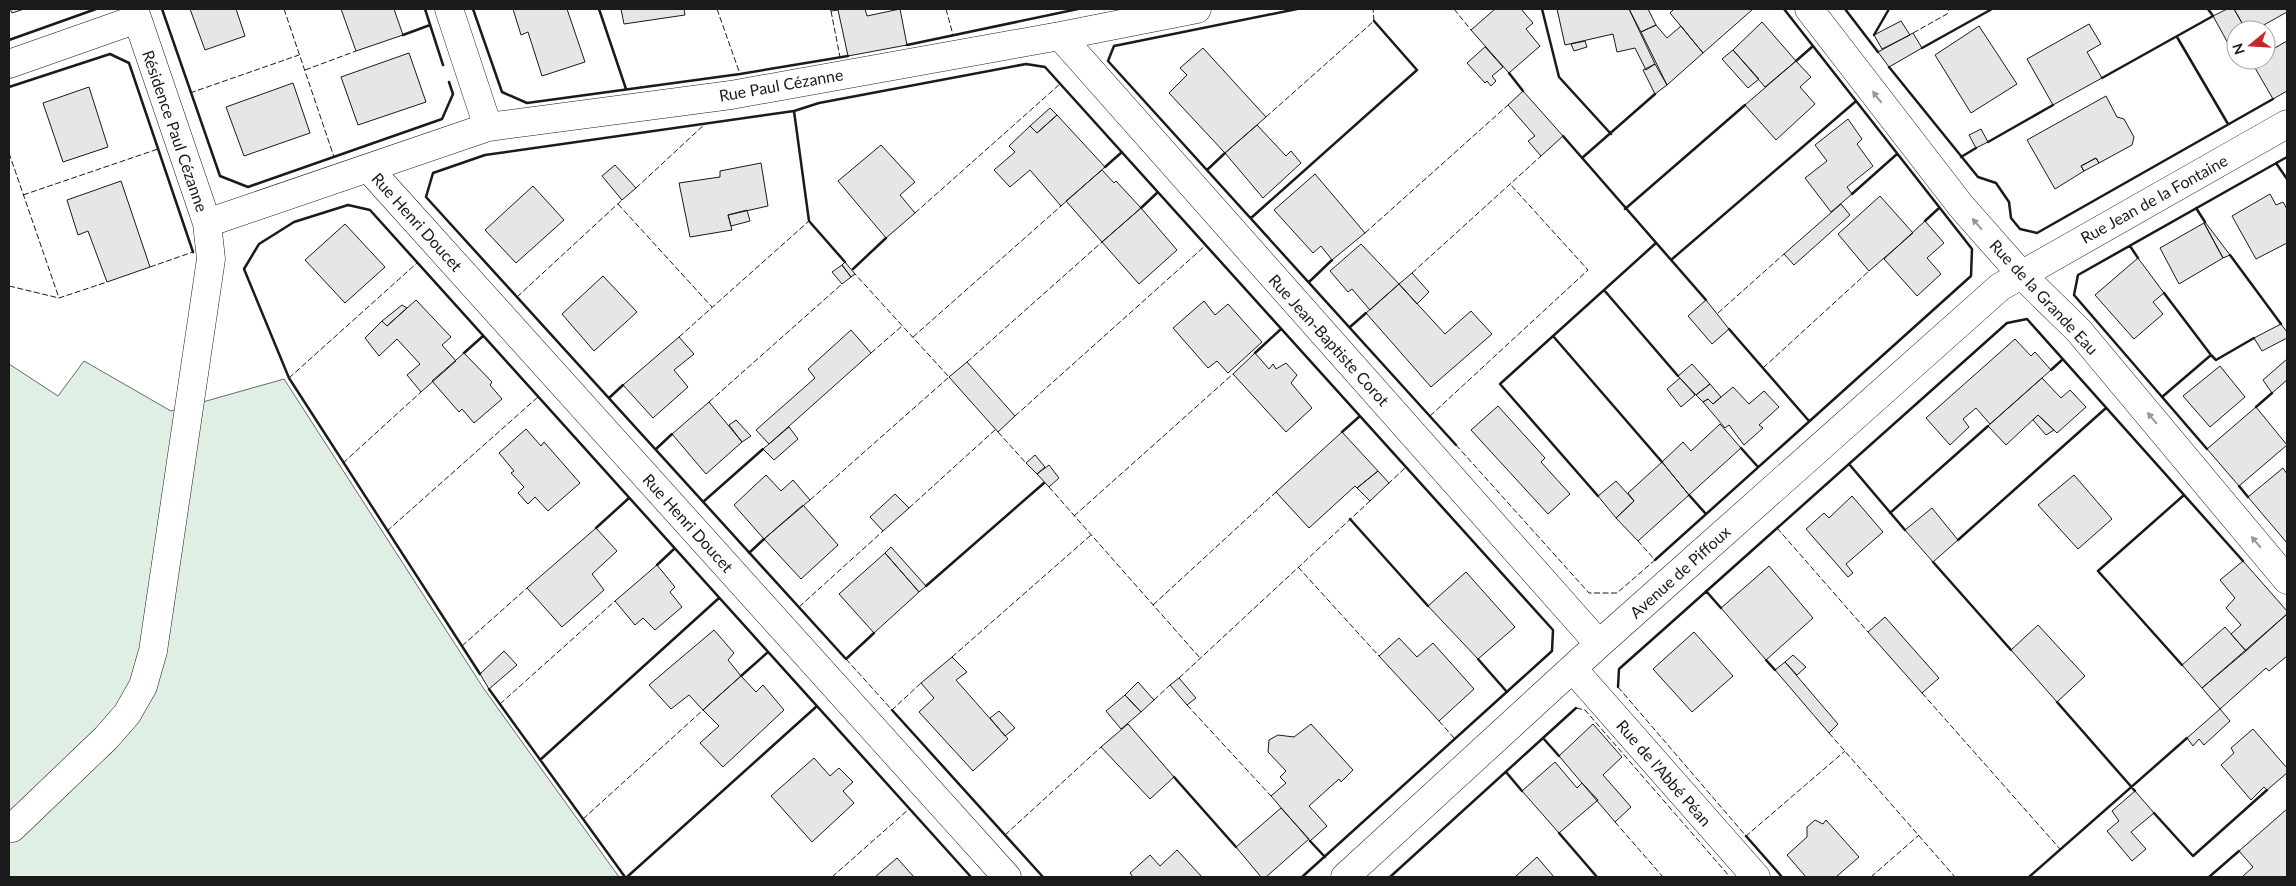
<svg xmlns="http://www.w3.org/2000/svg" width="2296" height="886" font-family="Lato,sans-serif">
	<rect width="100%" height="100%" fill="#fff"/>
	<path fill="#e0efe3" stroke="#6a6a6a" d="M84,361L171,411L284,379L484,689L619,877H9V364L58,396Z"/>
	<path fill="#e6e6e6" stroke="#1a1a1a" d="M10,9H24L12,13Z
		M190,9H236L245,36L205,50Z
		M341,9H394L403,35L356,51Z
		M513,9H567L585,62L542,76L528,32L521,35Z
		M621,9H684L685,15L624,24Z
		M830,9H865L867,16L900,9L907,45L848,56L838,10L831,11Z
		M1495,9H1521L1533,23L1526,29L1540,46L1509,73L1471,30Z
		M1557,9H1629L1655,64L1646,70L1635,48L1617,52L1613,34L1565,45Z
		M1629,9H1648L1656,25L1641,32Z
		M1674,9H1753L1703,53L1670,13Z
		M2227,9H2234L2246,30H2236V41L2229,45L2213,16Z
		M2234,9H2287V12L2255,30H2246Z
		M1901,21L1910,35L1882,49L1874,35Z
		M1762,22L1796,61L1765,87L1733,50Z
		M2089,24L2101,44L2087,52L2102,78L2053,105L2027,59Z
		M1656,25L1667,38L1681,26L1703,53L1667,85L1641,32Z
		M1979,26L2017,84L1971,113L1935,55Z
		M1913,33L1922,48L1889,67L1878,52Z
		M1585,41L1587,47L1574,51L1571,44Z
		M2287,41V91L2273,99L2251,61L2266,60V53Z
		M1485,47L1503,67L1492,76L1496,81L1491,86L1487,81L1485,83L1467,63Z
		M1203,48L1266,117L1225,153L1169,93L1187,75L1180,68Z
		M1733,50L1759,79L1748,88L1722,59Z
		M409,53L426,102L358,125L341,77Z
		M1796,61L1811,77L1800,87L1815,104L1776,140L1745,105Z
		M1655,64L1667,85L1655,94L1643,70Z
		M293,83L310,133L244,156L226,107Z
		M89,87L108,147L63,162L43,103Z
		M1523,91L1563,136L1541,156L1528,141L1535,136L1508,105Z
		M2106,96L2117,117L2124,119L2134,137L2132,145L2099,163L2096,158L2081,166L2084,171L2055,189L2027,140Z
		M1050,108L1057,115L1037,133L1030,126Z
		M1057,115L1105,167L1061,206L1030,170L1010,187L994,170L1015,152L1009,146L1030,126L1037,133Z
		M1848,119L1862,139L1857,144L1873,166L1847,187L1852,194L1831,212L1805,178L1827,161L1815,145Z
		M1257,125L1286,156L1291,151L1301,163L1263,198L1225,153Z
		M1981,129L1988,142L1976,148L1969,135Z
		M881,145L915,182L900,195L915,213L886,238L838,181Z
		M2096,158L2099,163L2084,171L2081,166Z
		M761,163L768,206L728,215L732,230L690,237L679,183L720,177V171Z
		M615,165L636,188L622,200L602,176Z
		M1102,170L1114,183L1116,181L1141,208L1102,242L1066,201Z
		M1315,174L1365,233L1332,260L1321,246L1313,253L1274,210Z
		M121,181L150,267L107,282L88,231L78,235L67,200Z
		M533,186L564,220L516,263L485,230Z
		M2270,194L2276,205L2283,202L2287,209V243L2256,259L2232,216Z
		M1880,196L1913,233L1869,271L1838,234Z
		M1841,204L1850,215L1794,265L1784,254Z
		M1141,208L1177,250L1139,284L1102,242Z
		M747,210L750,221L731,226L728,215Z
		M1925,221L1944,243L1927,258L1941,274L1917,296L1884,259Z
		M2205,222L2230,255L2223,258L2204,223Z
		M2204,223L2223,258L2179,284L2160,248Z
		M345,224L385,267L345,303L305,260Z
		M1361,244L1399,284L1370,310L1352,289L1348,292L1330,271Z
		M2138,258L2164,293L2153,302L2163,314L2134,339L2095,295Z
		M845,262L855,274L851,277L842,265Z
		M842,265L851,277L842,284L832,272Z
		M1412,273L1429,292L1417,304L1399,284Z
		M603,276L637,312L594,351L562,314Z
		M1399,284L1445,334L1471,311L1492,334L1431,387L1366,313Z
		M416,300L451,337L442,345L456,361L421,392L407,375L420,364L397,339L379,356L365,338L382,321L387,326Z
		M1706,300L1729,329L1712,344L1688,316Z
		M1204,301L1215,315L1228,304L1262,342L1228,373L1217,361L1208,368L1173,328Z
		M402,305L407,308L387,326L382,321Z
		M2281,324L2287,332V338L2262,351L2254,338Z
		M851,330L871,353L769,444L756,430L815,378L808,369Z
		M679,337L694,354L674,370L688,387L653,418L623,385Z
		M2015,339L2031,356L2035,352L2051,370L1990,424L1976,408L1963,419L1969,427L1950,445L1926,418Z
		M464,353L492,382L490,385L502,399L474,423L462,409L459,412L432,381Z
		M1255,353L1269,369L1273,364L1276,369L1286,363L1297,375L1291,383L1312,408L1286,432L1233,374Z
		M2287,359V380L2272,393L2263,380Z
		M967,362L1015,416L998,432L949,377Z
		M1692,364L1710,384L1696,395L1678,376Z
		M2220,366L2245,397L2210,427L2183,396Z
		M1680,378L1695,395L1681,407L1667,389Z
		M2042,378L2061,398L2070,390L2086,407L2057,433L2038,415L2006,445L1988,426Z
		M1710,384L1721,397L1713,404L1708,399L1703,402L1696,395Z
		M1733,387L1749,404L1764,391L1779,407L1759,425L1763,428L1744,445L1729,425L1725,428L1703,402L1708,399L1713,404Z
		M709,402L742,442L706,474L672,434Z
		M1498,406L1545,458L1541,462L1570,494L1548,514L1471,430Z
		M2256,407L2287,445L2239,486L2207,449Z
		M2038,415L2054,430L2046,435L2033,420Z
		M736,420L751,436L742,442L729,425Z
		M1720,424L1741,448L1689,495L1662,462L1683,442L1691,451Z
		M789,427L798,439L774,460L763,449Z
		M526,429L541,446L544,442L580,483L548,511L535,497L528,504L518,493L524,487L511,473L514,471L499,453Z
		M1342,432L1378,471L1357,488L1355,486L1309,528L1276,492Z
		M1035,455L1045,467L1037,474L1026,463Z
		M1662,462L1689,495L1638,541L1616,518L1634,501L1628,493Z
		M1049,465L1059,478L1049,487L1037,474Z
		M2283,468L2287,474V543L2248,497Z
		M1378,471L1389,483L1370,501L1357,488Z
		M766,475L781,491L793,480L810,500L764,539L734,505Z
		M2074,475L2112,519L2078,549L2038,505Z
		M1616,481L1634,501L1616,518L1598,496Z
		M895,494L909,508L883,531L870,517Z
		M1852,496L1883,532L1846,564L1853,573L1848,577L1806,529L1824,513L1829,518Z
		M803,505L838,545L801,579L764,539Z
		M1932,508L1958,540L1933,562L1905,530Z
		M596,528L617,551L592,574L604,590L562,627L527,588Z
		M891,547L926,586L919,592L885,553Z
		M885,553L919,592L874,633L839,594Z
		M2243,561L2287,611V614L2246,651L2231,634L2241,625L2226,608L2235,598L2220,580Z
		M657,565L675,587L670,592L682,607L655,630L643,618L635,625L615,601Z
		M1769,566L1813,618L1766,660L1721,608Z
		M1466,572L1515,627L1478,659L1428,606Z
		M2287,614V656L2269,671L2266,668L2220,709L2202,688Z
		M1885,617L1939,678L1922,693L1868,632Z
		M2038,625L2085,676L2057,702L2011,650Z
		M2225,627L2246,651L2202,688L2182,665Z
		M714,630L734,653L728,660L741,676L703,710L689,695L671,709L649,685Z
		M1694,632L1733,676L1692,712L1653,669Z
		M1399,638L1417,657L1433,643L1474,689L1439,721L1379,656Z
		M504,651L517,665L489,689L480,674Z
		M1793,655L1806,667L1797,675L1785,662Z
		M952,657L967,672L956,680L1008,739L973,771L919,712L934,698L921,683Z
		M1785,662L1838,724L1829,733L1775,670Z
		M741,676L756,692L763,685L784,710L723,767L700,743L719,726L703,710Z
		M1179,678L1196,698L1187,705L1170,685Z
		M1138,682L1154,700L1141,712L1125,695Z
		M1125,695L1141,712L1121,729L1106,711Z
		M2220,709L2230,721L2204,745L2199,739L2193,746L2187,738Z
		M999,711L1015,728L1005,736L990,718Z
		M1128,724L1174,777L1150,799L1101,747Z
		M1311,724L1353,770L1341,782L1339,779L1309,806L1327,826L1310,841L1271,796L1286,783L1280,777L1286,771L1268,752L1269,740L1278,735L1294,737Z
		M1593,724L1622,757L1603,775L1631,807L1615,822L1559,756Z
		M2253,729L2287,768V773L2267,790L2264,787L2251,800L2221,765L2234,753L2231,748Z
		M814,758L830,776L839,768L853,782L843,791L854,803L812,842L771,796Z
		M1555,762L1577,788L1582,783L1598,800L1559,833L1522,791Z
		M2135,791L2154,813L2131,832L2146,849L2132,861L2107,831L2119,821L2112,811Z
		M1281,808L1309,839L1266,877H1261L1236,847Z
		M2287,809V877H2242L2253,867L2239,851Z
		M1815,820L1823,824L1826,820L1859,857L1836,877H1806L1787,855L1807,837V827Z
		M1177,850L1202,877H1133L1130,873L1150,855L1160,866Z
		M1537,857L1554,877H1515Z
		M897,858L914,877H875Z"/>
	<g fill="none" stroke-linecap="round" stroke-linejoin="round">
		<defs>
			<path id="minor" d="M134,9L207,223L488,127L731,95L1060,36L1197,9
				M449,9L488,127
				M1809,9L1961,206L2021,274L2079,331L2287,580
				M1060,36L1599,644
				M9,64L137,19
				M369,169L1007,877
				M1573,669L1756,877
				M12,828L106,738L127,714L143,686L153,651L211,259L207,223
				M1345,877L1599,644L2000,287L2287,124"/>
		</defs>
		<use href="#minor" stroke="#1a1a1a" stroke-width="29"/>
		<use href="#minor" stroke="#fff" stroke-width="28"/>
		<path stroke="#1a1a1a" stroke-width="1" stroke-dasharray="6 2.5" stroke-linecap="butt" d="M284,9L334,157
			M717,9L740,74
			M946,9L953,35
			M1454,9L1471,30
			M831,11L840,57
			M1913,33L1947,14L1949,9
			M305,70L356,51
			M190,93L299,55
			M1266,117L1374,21L1373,9
			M9,153L59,298
			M636,188L705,124
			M23,195L158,149
			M618,204L712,307
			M915,213L1060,84
			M1365,233L1508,105
			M150,267L193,252
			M1412,273L1541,156
			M9,286L59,298L107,282
			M517,297L622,200
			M1718,313L1784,254
			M679,337L809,221
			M913,337L1061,206
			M871,353L902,326
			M967,362L1102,242
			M1763,368L1869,271
			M289,378L417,263
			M709,402L842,284
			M1015,416L1206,245
			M1430,416L1588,270L1510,184
			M998,432L1026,463
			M1456,445L1589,593H1617L1655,560L1638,541
			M343,463L421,392
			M1388,484L1406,467
			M1049,487L1200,658
			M810,500L949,377L855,274
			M909,508L996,429
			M1074,516L1233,374
			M1777,528L1868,632
			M387,531L538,397
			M1298,567L1379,656
			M1153,605L1276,492
			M799,607L883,531
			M462,646L527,588
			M952,657L1091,535
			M846,659L892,710L921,683
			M1179,678L1371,500
			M1618,687L1746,836L1845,751
			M1922,693L2060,849
			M1154,700L1170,685
			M500,704L615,601
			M1187,705L1271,796
			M1576,708L1585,710L1730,877
			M1439,721L1455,739
			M1829,733L1955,877
			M583,819L703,710
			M1615,822L1663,877
			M1005,835L1101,747
			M832,877L909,809
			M1871,877L1919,835"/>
		<path stroke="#1a1a1a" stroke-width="2.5" d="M162,9L220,176L248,187L442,119L453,94L449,82
			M425,9L443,65
			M473,9L502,92L527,103L740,74L848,56
			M599,9L626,89
			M1297,9L1114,46L1108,61L1456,445
			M1542,9L1559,77L1611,134
			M1845,9L1878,52
			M403,35L430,25
			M1874,35L1889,9
			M2177,37L2228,124
			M9,40L96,9
			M907,45L1078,9
			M1922,48L1992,9
			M1796,61L1813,46
			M1889,67L1978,177L1996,183L2009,202L2011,218L2020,229L2037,233L2273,99
			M1509,73L1523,91
			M2102,78L2213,16L2208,9
			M9,87L110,54L129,63L193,252
			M794,111L809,221L845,262
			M1563,136L1706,300
			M1988,142L2053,105
			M1961,157L1976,148
			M1582,158L1655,94
			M2276,163L2287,179
			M1105,167L1122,152
			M1207,170L1225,153
			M1852,194L1897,154
			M1141,208L1158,192
			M2196,208L2205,222
			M1625,209L1745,105
			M1251,218L1417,70L1374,21
			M1925,221L1939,208
			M2130,246L2138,258
			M2230,255L2281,324
			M1671,260L1855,102
			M853,269L886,238
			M1309,282L1332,260
			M1604,290L1678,376
			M2164,293L2211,355
			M1350,327L1366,313
			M1729,329L1809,421
			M1553,336L1662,462
			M464,353L483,336
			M1255,353L1281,329
			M2051,370L2063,359
			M2162,397L2211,355L2216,360L2254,338
			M609,398L623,385
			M2256,407L2272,393
			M1342,432L1360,416
			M1741,448L1758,467
			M656,449L672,434
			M2207,449L2074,295L2078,275L2287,157
			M1849,464L1905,530
			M2239,486L2248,497
			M1689,495L1706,514
			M1598,496L1500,384L1656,243
			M703,502L763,449
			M1890,513L1988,426
			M1350,519L1428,606
			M596,528L629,498
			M1958,540L2106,408
			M749,553L764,539
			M1655,560L1971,276L1972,249L1784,9
			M1933,562L2011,650
			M657,565L674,549
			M926,586L1044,483
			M1706,591L1721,608
			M874,633L846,659L426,197L433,173L485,155L794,111L819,103L1026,64L1045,67L1553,630L1552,651L1302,877
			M1478,659L1507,692
			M1766,660L1775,670
			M2182,665L2098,571L2184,495
			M480,674L289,378L244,269L259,244L294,222L348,205L370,210L971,877
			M741,676L768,652
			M1618,687L1619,669L1673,621L2007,323L2027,319L2243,561
			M489,689L625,877
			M2057,702L2135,791
			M892,710L1043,877
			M1543,738L1559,756
			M540,760L719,598
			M1506,772L1522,791
			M1174,777L1236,847
			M2154,813L2193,856L2267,790
			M1559,833L1597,877
			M1746,836L1782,877
			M1310,841L1325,857
			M627,877L817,706
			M1390,877L1576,708
			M2029,877L2187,738
			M2209,877L2239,851"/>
	</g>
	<defs><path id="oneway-solid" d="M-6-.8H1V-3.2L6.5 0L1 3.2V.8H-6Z" transform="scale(1.25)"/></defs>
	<g fill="#989898">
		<use href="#oneway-solid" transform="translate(1877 97) rotate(-128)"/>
		<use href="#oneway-solid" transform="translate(1977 224) rotate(-131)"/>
		<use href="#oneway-solid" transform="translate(2152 418) rotate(-130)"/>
		<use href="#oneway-solid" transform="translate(2256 542) rotate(-130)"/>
	</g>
	<g text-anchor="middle" stroke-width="4" stroke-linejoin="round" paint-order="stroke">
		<g font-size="16" fill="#1a1a1a" stroke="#fff">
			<text transform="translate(781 85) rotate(-10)" y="6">Rue Paul Cézanne</text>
			<text transform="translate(175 131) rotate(71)" y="6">Résidence Paul Cézanne</text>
			<text transform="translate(2154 199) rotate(-29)" y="6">Rue Jean de la Fontaine</text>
			<text transform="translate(417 222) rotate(48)" y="6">Rue Henri Doucet</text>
			<text transform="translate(2044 297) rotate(47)" y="6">Rue de la Grande Eau</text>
			<text transform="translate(1329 340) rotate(48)" y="6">Rue Jean-Baptiste Corot</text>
			<text transform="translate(688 523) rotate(48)" y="6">Rue Henri Doucet</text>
			<text transform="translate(1680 572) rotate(-42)" y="6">Avenue de Piffoux</text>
			<text transform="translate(1664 773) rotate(49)" y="6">Rue de l'Abbé Péan</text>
		</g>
	</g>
	<rect width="2296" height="886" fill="none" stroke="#1a1a1a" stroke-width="20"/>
	<g transform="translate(2251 45) rotate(252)"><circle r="24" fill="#ffffff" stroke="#a3a3a3"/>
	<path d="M0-4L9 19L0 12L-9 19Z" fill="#c62828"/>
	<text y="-8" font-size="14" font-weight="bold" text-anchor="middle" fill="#1a1a1a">N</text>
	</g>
</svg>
